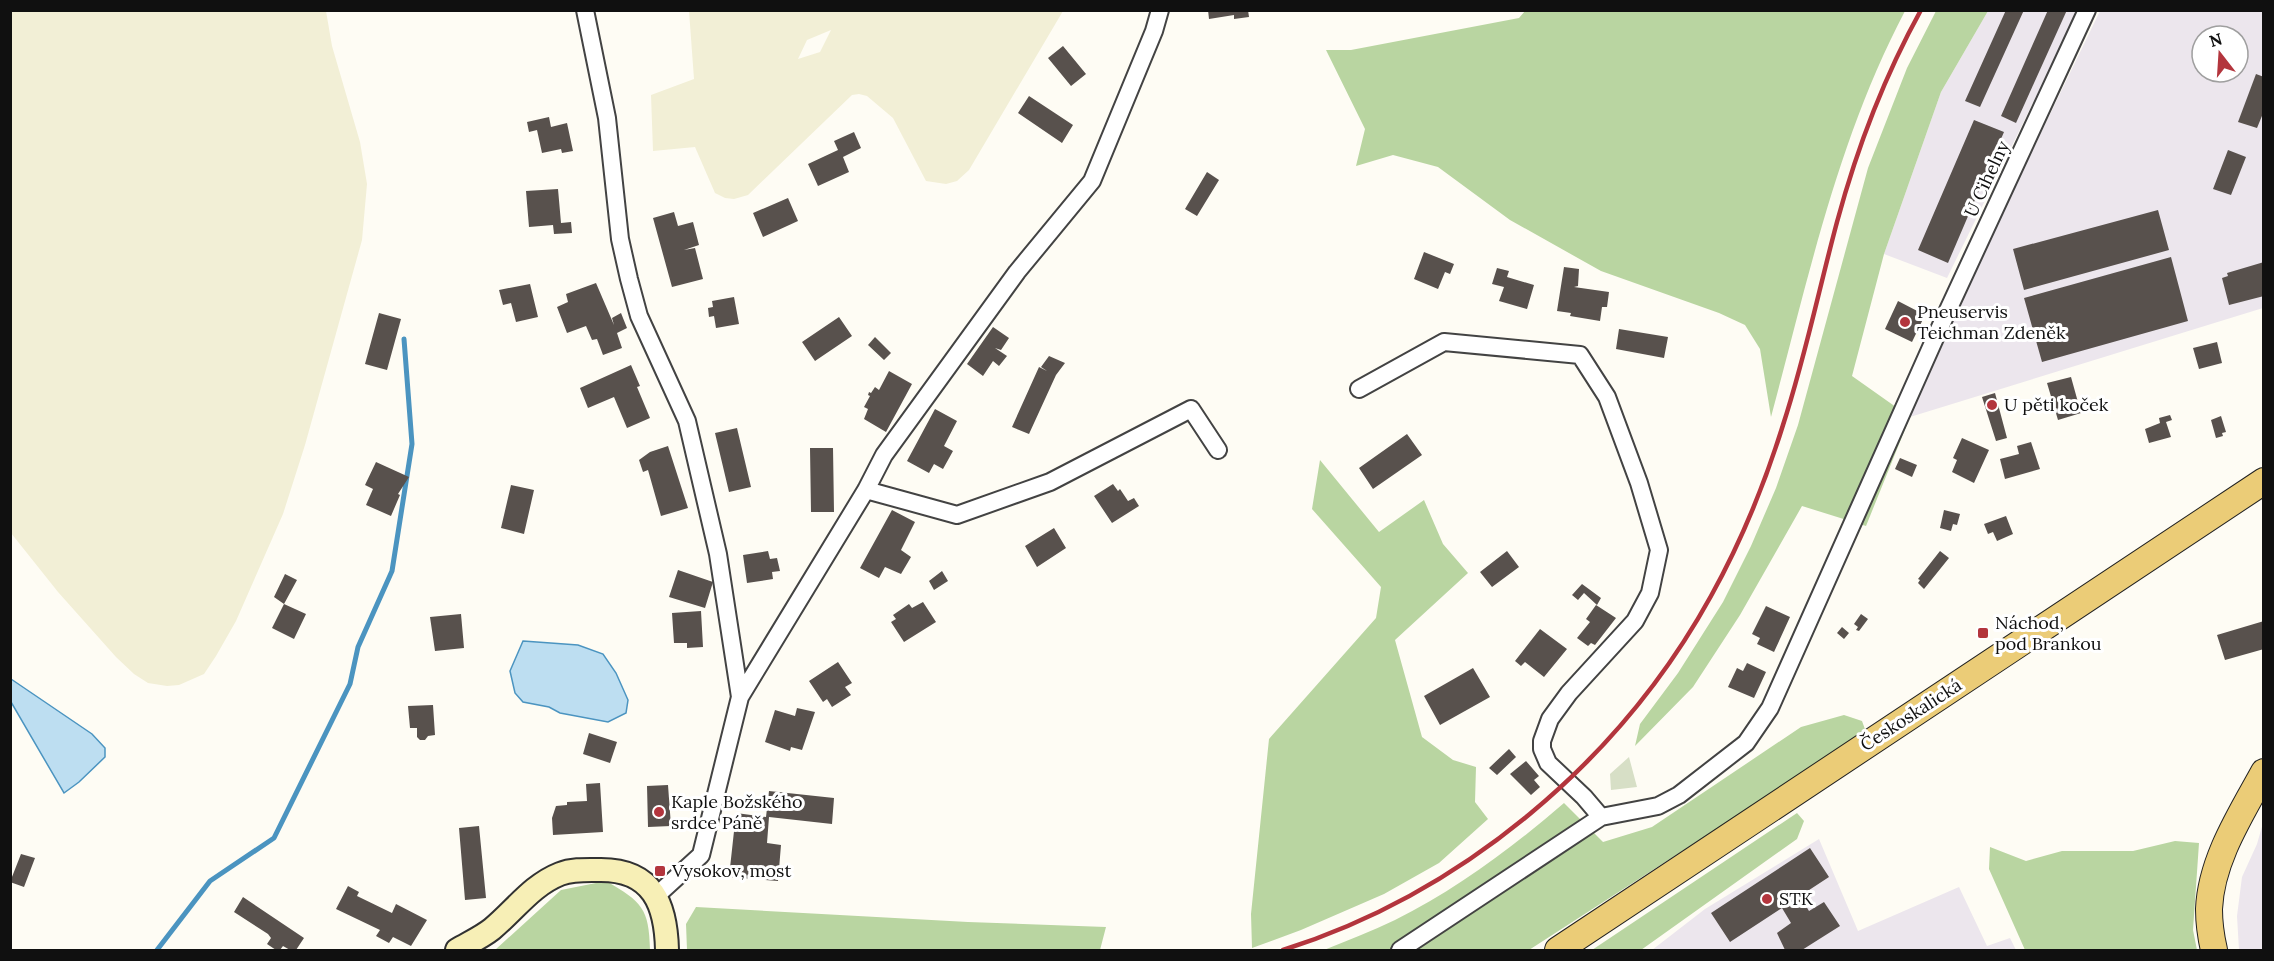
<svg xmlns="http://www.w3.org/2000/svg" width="2274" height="961" font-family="Lora,serif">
	<rect width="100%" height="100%" fill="#fefcf4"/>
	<path fill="#ece6ed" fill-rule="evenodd" d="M1988,11H2078L1947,278L1884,254L1941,92Z
		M2100,11H2263V308L1910,417L2002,213ZM2202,36H2238V72H2202Z
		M2263,823V950H2239L2237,916L2242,877L2257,844Z
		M1819,839L1858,931L1959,887L1987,946L2010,938L2016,950H1652L1705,909Z"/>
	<path fill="#f2efd6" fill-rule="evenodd" d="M10,11H326L332,46L360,142L367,184L362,240L305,445L283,514L236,621L216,656L204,674L179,685L167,686L148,683L134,674L116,657L58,592L11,533Z
		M689,11H1063L969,170L957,181L946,184L926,181L893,118L867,96L859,94L852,95L748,195L734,199L725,198L715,193L695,147L653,151L651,95L694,79ZM831,30L820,52L798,59L807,40Z"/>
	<path fill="#b9d5a1" d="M1525,11H1905C1838,138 1808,279 1771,417L1760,349L1745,325L1719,313L1601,271L1510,220L1438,167L1393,155L1356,166L1365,129L1326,50H1351L1519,18Z
		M1936,11H1988L1941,92L1884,254L1852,376L1910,417L1866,526L1802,506L1740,615L1693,687L1635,746L1640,724L1678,673L1723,602L1751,546L1776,488L1798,425L1868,168L1907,68Z
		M1320,460L1379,532L1424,500L1443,544L1468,573L1395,640L1422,737L1453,760L1476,767L1475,802L1488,819L1439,863L1384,894L1301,930L1252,948L1251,914L1269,739L1376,618L1381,587L1312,509Z
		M1844,715L1862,721L1866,732L1529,950H1324C1348,940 1372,931 1395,920C1456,890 1513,847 1564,803L1603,842L1652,827L1801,727Z
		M1797,813L1804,821L1797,839L1641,950H1592Z
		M2175,841L2199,843L2193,930L2197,950H2025L1989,869L1990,847L2026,861L2062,851H2133Z
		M606,881C642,902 649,908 650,950H495L561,890Z
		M696,907L968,922L1106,927L1100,950H687L686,924Z"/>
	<path fill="#d7dfc6" d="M1629,757L1637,787L1611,790L1610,774Z"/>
	<path fill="#bddef1" stroke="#4b94c0" stroke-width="1.5" d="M523,641L578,645L603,654L616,673L628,700L626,713L608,722L560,713L549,707L523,702L515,693L510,671Z
		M11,679L92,734L105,748V757L79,782L64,793L11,702Z"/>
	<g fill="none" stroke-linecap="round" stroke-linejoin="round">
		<path stroke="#4b94c0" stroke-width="5" d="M157,950L210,881L274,838L350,684L358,647L392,571L412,444L404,339"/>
	</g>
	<path fill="#58514d" d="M1208,10H1248L1249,17L1234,19V15L1209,19Z
		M2006,10H2024L1980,107L1965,101Z
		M2048,10H2067L2016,123L2001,116Z
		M1063,46L1086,74L1071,86L1048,58Z
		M2256,74L2264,77V111L2257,128L2238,122Z
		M1029,96L1073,125L1062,143L1018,113Z
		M549,117L551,127L567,123L573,151L562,153L561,149L542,153L537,130L529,132L527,122Z
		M1974,120L2004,132L1948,263L1918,250Z
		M854,132L861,148L843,157L849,172L818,186L808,164L838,150L834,141Z
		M2228,150L2246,157L2231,195L2213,189Z
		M1207,172L1219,180L1197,216L1185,209Z
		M558,189L561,223L571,222L572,233L554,234L553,225L529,227L526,191Z
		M788,198L798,221L763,237L753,213Z
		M2158,210L2169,250L2024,290L2013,249Z
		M674,212L678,226L693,222L699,245L684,250L695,248L703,279L672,287L653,218Z
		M1424,252L1454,264L1450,274L1445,272L1438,289L1414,279Z
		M2171,257L2188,321L2042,362L2024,298Z
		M2264,262V296L2229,305L2222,278L2228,276L2227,273Z
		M1564,267L1579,269L1578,286L1574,287L1609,292L1607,307H1602L1600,321L1570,316L1571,313L1557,311Z
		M1497,268L1509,271L1507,277L1534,285L1527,309L1499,301L1504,287L1492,284Z
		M596,283L614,325L612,318L621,313L627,328L617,333L622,348L603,355L597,339L592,340L586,326L567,333L557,307L568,302L566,294Z
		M530,284L538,317L516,322L511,303L503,305L499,290Z
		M734,297L739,324L716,328L714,316L709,317L708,308L713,307L712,301Z
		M1898,301L1925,315L1912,342L1885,329Z
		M379,313L401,319L387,370L365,364Z
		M839,317L852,336L815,361L802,342Z
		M993,327L1009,338L1001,350L995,348L1007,356L999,366L993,361L983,376L967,364Z
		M1619,329L1668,337L1664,358L1616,349Z
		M875,337L891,353L884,360L868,345Z
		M2217,342L2222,363L2199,369L2193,348Z
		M1049,356L1065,363L1056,375L1029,434L1012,427L1039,367L1047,371L1041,367Z
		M631,365L640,386L637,387L650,418L627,428L614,397L588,408L580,388Z
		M889,371L912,384L886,432L864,419L868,409L864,407L870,396L868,395L869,392L871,393L875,387L879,390Z
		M2071,377L2081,413L2058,420L2047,383Z
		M1995,393L2007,438L1996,441L1982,397Z
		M935,409L957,421L944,446L953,451L943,469L934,464L929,473L907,461Z
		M2170,415L2172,420L2166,422L2171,437L2149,443L2145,429L2160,423L2159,418Z
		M2221,416L2226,432L2222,433L2223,436L2216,438L2211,420Z
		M737,428L751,487L729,492L715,433Z
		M1407,434L1422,455L1373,489L1359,468Z
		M1962,438L1989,450L1974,483L1952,472L1957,460L1953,458Z
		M2031,442L2040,469L2005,479L2000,459L2019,454L2017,446Z
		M668,446L688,508L661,516L648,470L643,472L639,460L650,452Z
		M810,448H833L834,512H811Z
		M1900,458L1917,465L1912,477L1895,469Z
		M376,462L409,477L398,494L400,495L391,516L366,505L373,489L365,485Z
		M1113,484L1118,491L1120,489L1128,501L1134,498L1139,506L1112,523L1094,496Z
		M511,485L534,490L524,534L501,528Z
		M892,510L915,522L901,550L911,557L901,574L885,567L879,578L860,568Z
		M1944,510L1960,514L1957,525L1953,524L1951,531L1940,528Z
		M2006,516L2013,534L1997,541L1993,532L1988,534L1984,524Z
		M1054,528L1066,548L1037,567L1025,546Z
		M768,551L770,559L777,558L780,571L772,572L773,579L747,583L743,555Z
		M1507,551L1519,567L1492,587L1480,572Z
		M1940,551L1949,558L1924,589L1918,583L1920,580L1918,579Z
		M678,570L713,582L705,608L669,597Z
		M942,571L948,581L934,590L929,581Z
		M285,574L297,580L284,604L274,597Z
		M1582,584L1601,598L1597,605L1584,593L1578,600L1572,595Z
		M923,602L936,622L904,642L891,622L896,619L893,615L909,604L912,608Z
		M284,604L306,614L294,639L272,628Z
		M1596,605L1616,618L1595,645L1591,643L1588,646L1577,638L1590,622L1586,619Z
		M1766,606L1790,617L1774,652L1757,644L1760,638L1752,634Z
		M701,611L703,647L687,648V643H674L672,613Z
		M461,614L464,648L435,651L430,617Z
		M1861,614L1868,619L1859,631L1856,630L1858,627L1854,624Z
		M2264,621V649L2225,660L2217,635Z
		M1842,627L1849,633L1844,639L1837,633Z
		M1540,629L1567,649L1544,677L1525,662L1521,666L1515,661Z
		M838,662L852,683L845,687L851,695L832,707L827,699L823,702L809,681Z
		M1747,663L1766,672L1754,698L1728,687L1737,668L1743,671Z
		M1473,668L1490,697L1440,725L1424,696Z
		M433,705L435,735L428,736L425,740H420L417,737V728H410L408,706Z
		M797,708L815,712L802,750L791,747L790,751L765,742L775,710L795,716Z
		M589,733L617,742L610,763L583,754Z
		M1509,749L1516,757L1497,775L1489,768Z
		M1526,761L1539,776L1534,780L1540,787L1531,795L1510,774Z
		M600,783L603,832L553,835L552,818L556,806L567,805V802L587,801L586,784Z
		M668,785L671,826L648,827L647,786Z
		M769,791L834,798L832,824L769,817L767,843L781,845L778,881L729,877L736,813L766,817Z
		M479,826L486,898L465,900L459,828Z
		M1810,848L1829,877L1800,896L1809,911L1824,902L1840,926L1802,950H1785L1777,933L1791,923L1782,908L1730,942L1711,913Z
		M21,854L35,858L24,887L10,882Z
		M348,886L359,892L357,896L392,913L396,904L427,920L411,946L393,937L389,943L376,936L380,930L336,909Z
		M243,897L304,938L296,950H290L283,946L280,950H276L267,944L271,938L268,934L234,912Z"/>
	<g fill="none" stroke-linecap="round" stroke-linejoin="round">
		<defs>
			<path id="street" d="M585,10L607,118L620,239L629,279L639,316L687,421L718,554L740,697
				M1359,389L1444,342L1580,355L1607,397L1639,483L1659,550L1650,593L1635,621L1569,693L1550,719L1542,741V749L1548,763L1584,797L1601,817
				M866,490L957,515L1050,482L1191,409L1218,450
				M655,897L701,855L740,697L866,490L884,455L1017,272L1092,181L1154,31L1160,10
				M1400,950L1601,817L1658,806L1679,795L1746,743L1770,708L1936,336L2087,10"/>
			<path id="secondary" d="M457,950C469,943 482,937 492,929C515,910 532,885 560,874C573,869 587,870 601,870C653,870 666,905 667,950"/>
			<path id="primary" d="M1558,950L2264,481
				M2214,950C2211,937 2209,923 2209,909C2211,860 2241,814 2264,772"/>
		</defs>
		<use href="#street" stroke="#434343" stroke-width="20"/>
		<use href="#secondary" stroke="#323232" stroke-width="26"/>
		<use href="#primary" stroke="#212121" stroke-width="28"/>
		<use href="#street" stroke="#fff" stroke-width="16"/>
		<use href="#secondary" stroke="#f7efb6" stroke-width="22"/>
		<use href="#primary" stroke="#ebcc77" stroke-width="26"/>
		<path stroke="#b3353d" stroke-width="4.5" d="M1283,950C1463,893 1620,761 1711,596C1741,542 1765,483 1783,425C1805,358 1819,289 1837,222C1857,148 1884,77 1921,10"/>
	</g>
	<g fill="#b3353d" stroke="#fff" stroke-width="2">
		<circle cx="1905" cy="322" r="6"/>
		<circle cx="1992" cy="405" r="6"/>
		<rect x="1977" y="627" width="12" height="12" rx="3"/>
		<circle cx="659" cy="812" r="6"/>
		<rect x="654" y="865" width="12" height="12" rx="3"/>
		<circle cx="1767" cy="899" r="6"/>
	</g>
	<g text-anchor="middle" stroke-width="6" stroke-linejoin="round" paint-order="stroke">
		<g font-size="18" fill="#101010" stroke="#fff">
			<text transform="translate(1987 179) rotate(-65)" y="6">U Cihelny</text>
			<text transform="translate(1911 715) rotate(-33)" y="6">Českoskalická</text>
		</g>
		<g font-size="18" fill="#101010" stroke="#fff" text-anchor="start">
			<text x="1917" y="318">Pneuservis<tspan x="1917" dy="21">Teichman Zdeněk</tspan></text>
			<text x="2004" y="411">U pěti koček</text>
			<text x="1995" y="629">Náchod,<tspan x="1995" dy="21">pod Brankou</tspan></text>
			<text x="671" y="808">Kaple Božského<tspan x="671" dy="21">srdce Páně</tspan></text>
			<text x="672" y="877">Vysokov, most</text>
			<text x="1779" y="905">STK</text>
		</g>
	</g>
	<rect width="2274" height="961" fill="none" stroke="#101010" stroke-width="24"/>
	<g transform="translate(2220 54) rotate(343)"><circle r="28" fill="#ffffff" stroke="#9f9f9f" stroke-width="1.5"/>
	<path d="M0-4.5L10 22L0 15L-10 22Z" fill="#b3353d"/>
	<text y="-9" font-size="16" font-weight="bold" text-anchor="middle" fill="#101010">N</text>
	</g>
</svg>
